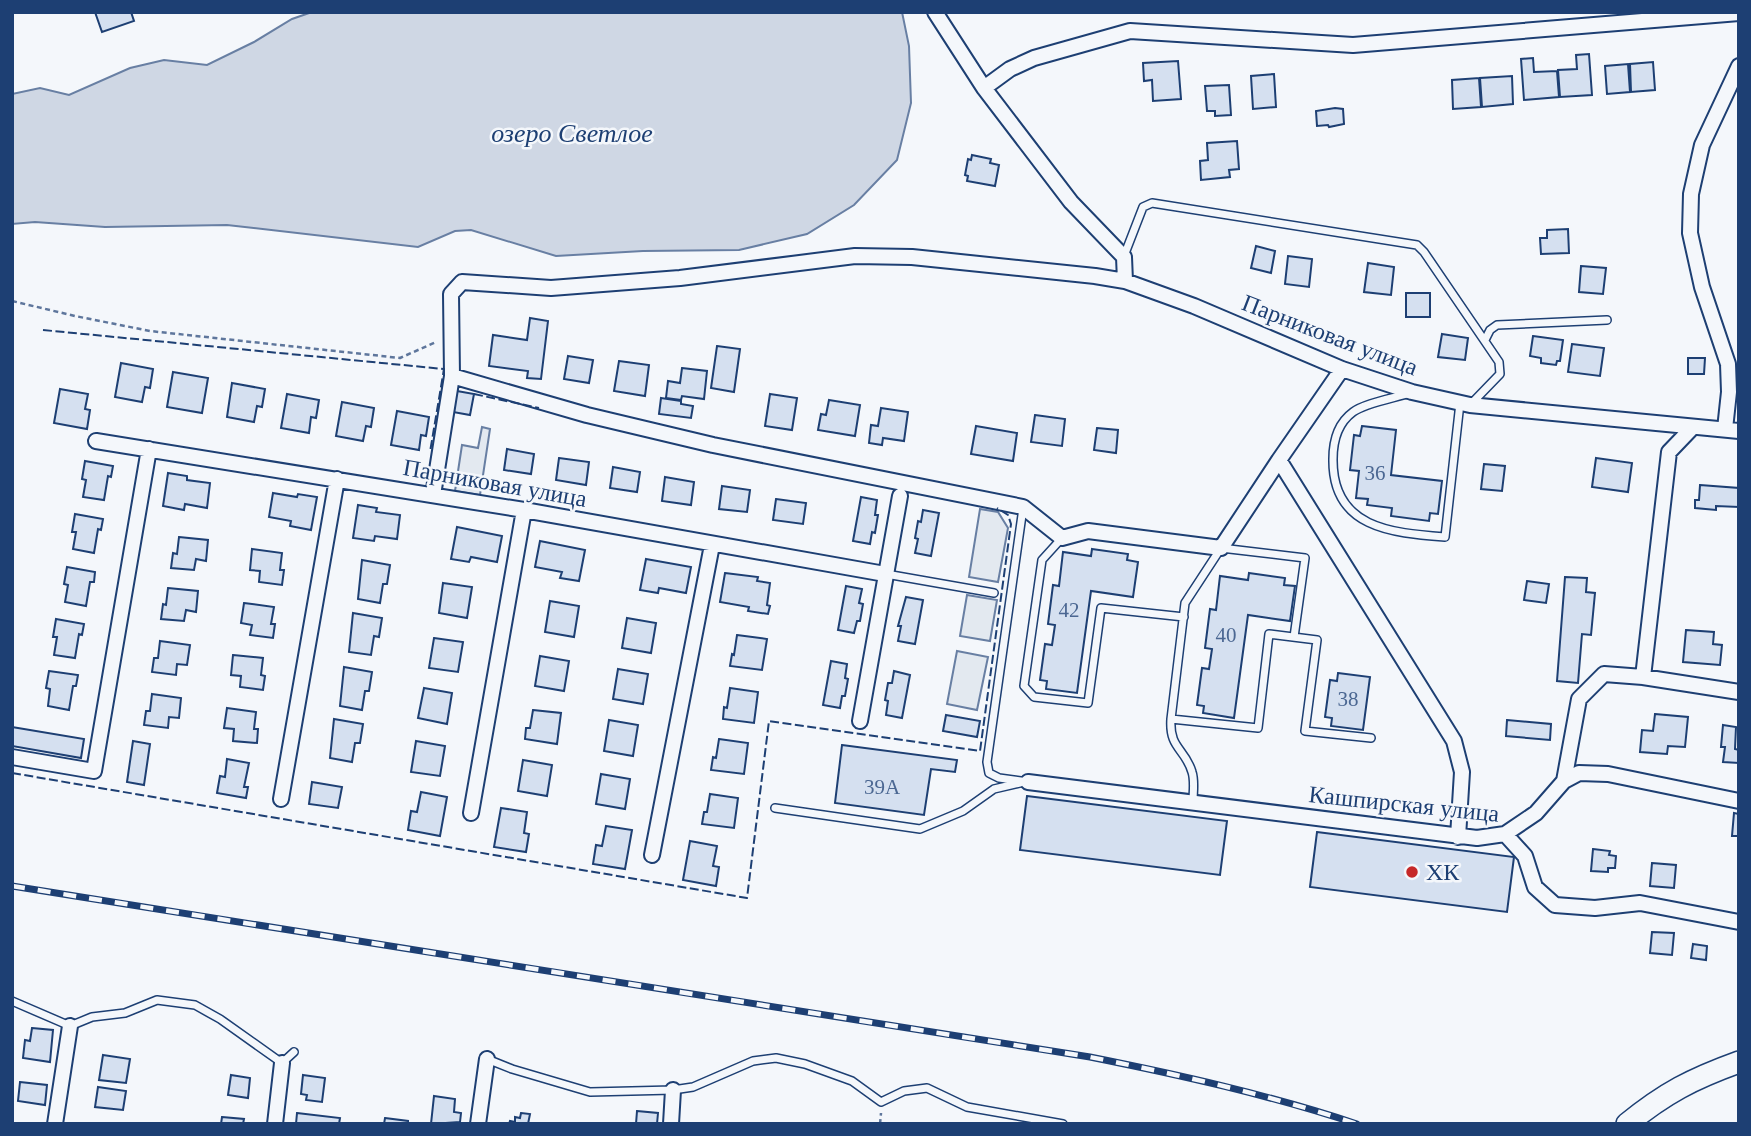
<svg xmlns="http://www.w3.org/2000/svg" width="1751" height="1136" font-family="'Times New Roman',serif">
	<rect width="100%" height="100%" fill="#f4f7fb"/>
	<path fill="#e3e9f0" stroke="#687fa3" stroke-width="2" d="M482,427L490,429L480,495L455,491L462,445L478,448Z
		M980,509L998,512L1008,528L998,582L969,577Z
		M967,595L997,600L990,641L960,636Z
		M957,651L988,657L977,710L947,704Z"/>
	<path fill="#cfd7e4" stroke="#687fa3" stroke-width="2" d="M312,12H902L909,46L911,103L897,160L854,205L807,234L739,250L643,251L556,256L471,230L455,231L418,247L227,225L105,227L35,222L12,224V94L40,88L69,95L130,68L164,60L207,65L254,42L292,19Z"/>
	<path fill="#d5e0f0" stroke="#1d3f73" stroke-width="2" d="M95,12H131L134,21L102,32Z
		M1589,54L1592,95L1560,97L1558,70L1577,69L1576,55Z
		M1533,58L1534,72L1557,71L1559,97L1524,100L1521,59Z
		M1178,61L1181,99L1153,101L1152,80L1144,81L1143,63Z
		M1653,62L1655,90L1631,92L1630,64Z
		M1628,64L1630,92L1607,94L1605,66Z
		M1274,74L1276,107L1253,109L1251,76Z
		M1512,76L1513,104L1482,107L1480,78Z
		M1479,78L1481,107L1453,109L1452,80Z
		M1229,85L1231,115L1215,116V111H1207L1205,86Z
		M1335,108L1343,109L1344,124L1329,127L1328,125L1317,126L1316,111Z
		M1237,141L1239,169L1229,170L1230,177L1201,180L1200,161L1208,160L1207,143Z
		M972,155L991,159L990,163L999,165L995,186L967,181L968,176L965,175L968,159L971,160Z
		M1568,229L1569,253L1541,254L1540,238H1547V230Z
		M1256,246L1275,251L1271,273L1251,268Z
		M1288,256L1312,259L1309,287L1285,284Z
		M1368,263L1394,267L1391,295L1364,292Z
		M1581,266L1606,268L1603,294L1579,292Z
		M1406,293H1430V317H1406Z
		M530,318L548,321L541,379L527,378L528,371L489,366L493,335L527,340Z
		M1442,334L1468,338L1465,360L1438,357Z
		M1533,336L1563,340L1560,361H1557L1556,365L1541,363V358L1530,356Z
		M1572,344L1604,348L1600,376L1568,372Z
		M717,346L740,349L734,392L711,388Z
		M568,356L593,360L589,383L564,379Z
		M1688,358H1705L1704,374H1688Z
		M619,361L649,365L645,396L614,391Z
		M121,363L153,369L150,388L145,387L142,402L115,397Z
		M682,368L707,371L704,399L682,396L681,400L666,398L668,381L680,383Z
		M173,372L208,378L202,413L167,407Z
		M232,383L265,389L262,407L257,406L254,422L227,417Z
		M60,389L88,394L85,409L90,410L87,429L54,423Z
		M457,391L474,394L470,415L453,412Z
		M287,394L319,400L316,418L311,417L309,433L281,428Z
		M770,394L797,398L792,430L765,426Z
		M661,398L681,401V404L693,406L691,418L659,414Z
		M829,400L860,405L855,436L818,430L821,414L826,415Z
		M342,402L374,408L371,427L366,426L363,441L336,436Z
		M881,408L908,412L904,441L883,438L882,445L869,443L871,425L878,426Z
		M397,411L429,417L426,436L421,435L419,450L391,445Z
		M1035,415L1065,419L1062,446L1031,442Z
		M976,426L1017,433L1013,461L971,454Z
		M1362,426L1396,430L1391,475L1442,481L1438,514L1430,513L1429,521L1391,516L1392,508L1367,505L1368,499L1356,498L1359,471L1350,470L1354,435L1360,436Z
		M1097,428L1118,430L1116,453L1094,450Z
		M507,449L534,454L531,474L504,470Z
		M559,458L589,462L586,485L556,480Z
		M1596,458L1632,463L1628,492L1592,487Z
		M85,461L113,466L111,477L108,476L104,500L83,497L86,480L82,479Z
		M1484,464L1505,466L1502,491L1481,489Z
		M613,467L640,472L637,492L610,488Z
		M168,473L187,476V480L210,483L207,508L185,504L184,510L163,506Z
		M665,477L694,482L691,505L662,501Z
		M1700,485L1739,488V507L1716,506V510L1695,508V500H1699Z
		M722,486L750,490L747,512L719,509Z
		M273,493L297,497L298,494L317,497L311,530L290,526L291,521L269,517Z
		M861,497L877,500L875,515H878L875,533L872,532L870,544L853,541Z
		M776,499L806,503L803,524L773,520Z
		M358,505L377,508L376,512L400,515L397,539L375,536L374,541L353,538Z
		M923,510L939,513L931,556L915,553L918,539L915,538L918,521L921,522Z
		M75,514L103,519L101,530L98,529L94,553L73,549L76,532H72Z
		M457,527L502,536L497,562L471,557L469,562L451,559Z
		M179,537L208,540L206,561L196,559L194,570L171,568L173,553L177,554Z
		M540,541L585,550L579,581L560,578L562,572L535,567Z
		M252,549L282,553L280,570H284L282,585L259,582L260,571L250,570Z
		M1092,549L1128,554L1127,560L1138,562L1133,597L1091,591L1077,693L1046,689L1047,681L1040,680L1045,644L1052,645L1055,625L1048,624L1053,585L1059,586L1063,552L1091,556Z
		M646,559L691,567L686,593L659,588L658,593L640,590Z
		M362,560L390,565L387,584H383L380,603L358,599Z
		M67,567L95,572L94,582H90L86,606L65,602L68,585L64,584Z
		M725,573L758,577L757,581L770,583L767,605L770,606L768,614L748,611L749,607L720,602Z
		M1249,573L1285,578L1284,585L1295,586L1290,621L1248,615L1234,718L1203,713L1204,706L1197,705L1202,668L1209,669L1212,649L1205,648L1210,609L1216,610L1220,576L1248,580Z
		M1565,577L1587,578L1586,592L1595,593L1591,635L1582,634L1578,683L1557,681Z
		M1527,581L1549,584L1546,603L1524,600Z
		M443,583L472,587L467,618L439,613Z
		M846,586L862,589L859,603L863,604L860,621H857L854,633L838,630Z
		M168,588L198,591L196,612L186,610L184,621L161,619L163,604L166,605Z
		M906,597L923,600L915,644L898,641L901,626H898Z
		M550,601L579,606L574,637L545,632Z
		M244,603L274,607L271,624H275L273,638L250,635L252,625L241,623Z
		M353,613L382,618L379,637L374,636L371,655L349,652Z
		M627,618L656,623L651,653L622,648Z
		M56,619L84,624L82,635L79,634L75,658L54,655L57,637H53Z
		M1686,630L1714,632L1713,644L1722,645L1720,665L1683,662Z
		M737,635L767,639L762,670L730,666L732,654L734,655Z
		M434,638L463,642L458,672L429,668Z
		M160,641L190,645L187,665L177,664L176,675L152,672L154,658H158Z
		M233,655L263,658L261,675L265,676L263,690L240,687L241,676L231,675Z
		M540,656L569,661L564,691L535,686Z
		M831,661L847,664L845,678L848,679L845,696H842L840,708L823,705Z
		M344,667L372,672L369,691H365L362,710L340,706Z
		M618,669L648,674L643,704L613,699Z
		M49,671L78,675L76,686H73L69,710L48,706L50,689L46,688Z
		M894,671L910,675L902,718L886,715L888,701L885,700L888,683H892Z
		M1338,673L1370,677L1363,730L1331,726L1332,718L1325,717L1330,680L1337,681Z
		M424,688L452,693L447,724L418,718Z
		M730,688L758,692L754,723L723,719L724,707L727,708Z
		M152,694L181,698L179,718L169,717L168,728L144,725L146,711H150Z
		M227,708L256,712L254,729H258L257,743L233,741L234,729L224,728Z
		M533,710L561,713L557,744L525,739L526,728H530Z
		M1655,714L1688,717L1685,747L1668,746L1667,754L1640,752L1642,730L1653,731Z
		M946,715L980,721L977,737L943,731Z
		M334,719L363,724L360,743H355L352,762L330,758Z
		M609,720L638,725L633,756L604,751Z
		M1507,720L1551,724L1550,740L1506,736Z
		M1723,725L1736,727L1735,749L1739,750V763L1723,762L1725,747H1721Z
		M12,727L84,739L81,758L12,746Z
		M719,739L748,743L744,774L711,770L713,757L716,758Z
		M133,741L150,744L144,785L127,782Z
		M416,741L445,746L440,776L411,772Z
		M842,745L957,760L955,772L931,769L924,815L835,803Z
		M227,759L249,763L244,787H248L246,798L217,793L220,776L225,777Z
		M523,760L552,765L547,796L518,791Z
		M601,774L630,779L625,809L596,804Z
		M312,782L342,787L338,808L309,804Z
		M421,792L447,797L440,836L408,830L411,811L417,812Z
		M710,794L738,798L734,828L702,824L704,812H707Z
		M1027,796L1227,821L1220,875L1020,850Z
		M501,808L527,812L524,833L529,834L526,852L494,847Z
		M1734,813L1739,814V836H1732Z
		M606,826L632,830L625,869L593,864L596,845L602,846Z
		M1317,832L1514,857L1507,912L1310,887Z
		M690,841L717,846L713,866L719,867L716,886L683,880Z
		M1593,849L1610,851L1609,855L1616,856L1615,868H1608V872L1591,871Z
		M1652,863L1676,865L1674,888L1650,886Z
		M1652,932L1674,933L1672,955L1650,953Z
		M1693,944L1707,946L1706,960L1691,958Z
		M32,1028L53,1030L50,1062L23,1058L25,1040L30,1041Z
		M103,1055L130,1059L126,1083L99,1080Z
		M231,1075L250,1078L248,1098L228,1095Z
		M303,1075L325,1078L322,1102L306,1100L307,1095L301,1094Z
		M20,1082L47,1085L45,1105L18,1101Z
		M98,1087L126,1091L123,1110L95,1107Z
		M434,1096L455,1099L454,1112L461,1113L460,1122L431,1124Z
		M637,1111L658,1113L657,1124H636Z
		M297,1113L340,1118L339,1124H296Z
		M521,1113L530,1114L528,1124H509L510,1121L515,1122V1117L520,1118Z
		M222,1117L244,1119L243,1124H221Z
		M385,1118L408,1121V1124H384Z"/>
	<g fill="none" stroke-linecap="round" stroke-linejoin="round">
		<defs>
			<path id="lane" d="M1124,256L1143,207L1152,203L1417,245L1424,252L1499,362L1500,374L1470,405
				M1485,340L1490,330L1497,325L1607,320
				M1410,393C1395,398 1365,403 1353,412C1338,423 1333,441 1333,459C1332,528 1391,533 1445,537L1460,403
				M1023,508L987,762L989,773L999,778L1028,782
				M1062,538L1042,560L1024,686L1034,697L1088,703L1101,608L1184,617
				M886,574L994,593
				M1294,637L1305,558L1221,548L1185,603L1171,719L1258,728L1269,634L1317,640L1305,731L1371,738
				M1171,719C1169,749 1185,748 1192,772C1195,781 1193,792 1193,801
				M775,808L920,829L963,811L994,789L1020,783
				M12,1001L70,1026L92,1017L125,1013L157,1000L195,1005L220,1019L282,1063L294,1052
				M487,1059L512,1069L590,1092L673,1090L693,1087L753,1061L776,1058L805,1064L852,1081L881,1102L904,1091L927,1088L967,1107L1063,1124"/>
			<path id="street" d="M935,12L984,88L1071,202L1124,257L1125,281
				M984,88L1010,69L1034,58L1130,31L1353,45L1739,13
				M1342,369L1279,460L1454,741L1462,772L1458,837
				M452,376L587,415L713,445L1023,507L1062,538L1088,531L1221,548L1279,460
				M1725,429L1729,392L1728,364L1702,287L1690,233L1691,194L1702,145L1739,66
				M96,441L524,510L885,574
				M433,495L452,376L451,294L462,282L551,288L680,278L855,256L912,257L1095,276L1125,281L1194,306L1342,369L1412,392L1470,405L1739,431
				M1643,677L1669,452L1692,428
				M860,721L900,496
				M12,757L94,771L149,449
				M1564,781L1579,699L1604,674L1643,677L1739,692
				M1028,782L1477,838L1505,834L1536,813L1564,781L1579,773L1608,774L1739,801
				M281,799L337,479
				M471,813L524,510
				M1505,834L1525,856L1535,887L1555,905L1595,908L1640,903L1739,922
				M652,855L712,545
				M55,1124L70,1026
				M275,1124L282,1063
				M478,1124L487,1059
				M671,1124L673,1090"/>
			<path id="secondary" d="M1627,1124C1665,1093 1692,1079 1739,1062"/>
		</defs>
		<use href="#lane" stroke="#1d3f73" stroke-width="10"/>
		<use href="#street" stroke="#1d3f73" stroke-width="18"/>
		<use href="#secondary" stroke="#1d3f73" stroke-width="24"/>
		<path stroke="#5e769c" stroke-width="2.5" stroke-dasharray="5 3.5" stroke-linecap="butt" d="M12,301L75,316L150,331L400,358L436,342
			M880,1124L881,1113"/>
		<use href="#lane" stroke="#f4f7fb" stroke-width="7"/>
		<use href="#street" stroke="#f4f7fb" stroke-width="14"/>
		<use href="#secondary" stroke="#f4f7fb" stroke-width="21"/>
		<defs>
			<path id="rail" d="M12,886L1090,1057C1180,1075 1270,1095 1357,1124"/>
		</defs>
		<use href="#rail" stroke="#1d3f73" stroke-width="7"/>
		<use href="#rail" stroke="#f4f7fb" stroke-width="4.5" stroke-dasharray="13" stroke-linecap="butt"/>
		<path stroke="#1d3f73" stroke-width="2" stroke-dasharray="9 3.5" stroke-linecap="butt" d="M43,330L444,369L430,452
			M474,394L539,408
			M12,773L747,898L769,721L980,751L1011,524L1008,515L997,508"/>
	</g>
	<circle fill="#c62828" stroke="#f4f7fb" stroke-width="2.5" cx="1412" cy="872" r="7"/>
	<g text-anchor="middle" stroke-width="5" stroke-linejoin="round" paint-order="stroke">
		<g font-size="21" fill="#4b6792">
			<text x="1375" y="480">36</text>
			<text x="1069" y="617">42</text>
			<text x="1226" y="642">40</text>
			<text x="1348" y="706">38</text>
			<text x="882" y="794">39А</text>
		</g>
		<g font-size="24" fill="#1d3f73" stroke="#f4f7fb">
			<text transform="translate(1330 335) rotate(21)" y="8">Парниковая улица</text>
			<text transform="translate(495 483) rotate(10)" y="8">Парниковая улица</text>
			<text transform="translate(1404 804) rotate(6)" y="8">Кашпирская улица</text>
		</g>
		<g font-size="24" fill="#1d3f73" stroke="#f4f7fb" text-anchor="start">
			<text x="1426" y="880">ХК</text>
		</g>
		<g font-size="26" font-style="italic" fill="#1d3f73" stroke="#f4f7fb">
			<text x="572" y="142">озеро Светлое</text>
		</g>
	</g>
	<rect width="1751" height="1136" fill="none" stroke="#1d3f73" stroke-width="28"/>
</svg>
